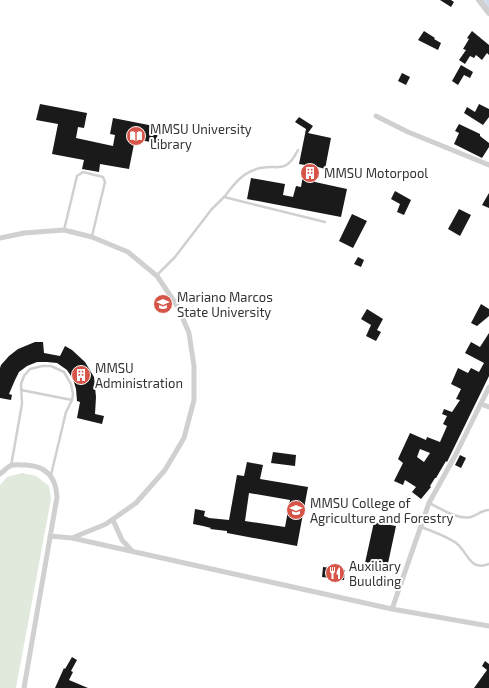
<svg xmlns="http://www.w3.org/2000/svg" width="489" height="688" font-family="'Exo 2',sans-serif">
	<rect width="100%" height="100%" fill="#fff"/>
	<path fill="#e1e9dd" d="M22,473L36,476L49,486L51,499L16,688H0V485L7,477Z"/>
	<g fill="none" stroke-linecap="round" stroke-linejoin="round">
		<path stroke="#d1ddeb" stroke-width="11" d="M485,0L489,5"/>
	</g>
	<path fill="#1a1a1a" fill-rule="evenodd" d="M440,0H451L454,2L451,7Z
		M424,31L435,38L434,39L441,43L438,50L418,40Z
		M472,31L489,45V55L487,53L482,60L476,55L474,58L470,56L465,64L459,60L466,50L463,49L469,39L467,38Z
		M461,65L473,72L470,78L464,75L458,85L452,81Z
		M402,73L410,77L406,85L398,81Z
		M40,104L87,113L84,128L78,127L76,138L113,146L115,135L110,134L113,118L159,127L156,143L135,139L129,169L100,164L99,172L82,169L84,160L52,154L58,124L36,120Z
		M479,104L489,109V117L483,125L464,113L467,107L475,112Z
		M299,117L313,126L308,133L331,138L325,169L318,167L315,182L347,189L341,217L247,199L251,178L285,184L283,195L293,197L296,186L301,187L305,165L299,164L306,129L295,122Z
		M459,124L480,134V136L489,143V147L482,158L454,144L459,133L455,131Z
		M395,191L411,200L404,215L397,212L400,204L391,199Z
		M489,193V208L482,205Z
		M459,209L471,215L460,236L448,229Z
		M352,214L367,221L353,248L339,241Z
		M358,257L364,260L361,267L354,264Z
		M481,304L489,309V316L477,326L471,323Z
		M367,309L383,319L377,330L381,332L376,341L366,336L371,325L361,319Z
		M489,333V376L447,462L446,461L436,478H435L430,486L431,487L421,499L412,492L416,487L405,480L403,485L394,481L403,463L398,459L410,433L426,440L427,437L440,442L447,426L443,424L447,416L442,414L444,409L452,412L460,400L456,399L461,389L451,384L458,368L468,373L471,368L479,372L484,363L465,353L471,342L480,347ZM420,449L430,453L424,462L417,457Z
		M35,342H43L44,353L60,356L65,346L72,350L85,362L94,377L96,397L95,414L104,416L102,424L77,418L80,402L77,401L76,389L73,379L67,370L57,363L47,362H37L27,366L19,372L15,380L9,394L12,395L11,400L0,398V368L1,365L9,356L18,349Z
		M273,452L296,455L295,466L271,463Z
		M460,455L466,458L461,468L455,465Z
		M247,462L263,465L260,479L308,487L297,546L227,533V531L210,529L211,528L203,526L193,524L195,509L205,511L204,516L209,518L229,520L237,475L244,476ZM249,493L290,500L285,527L245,521Z
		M374,522L396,526L387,568L365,563Z
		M323,567L345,570L344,580L322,577Z
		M72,657L77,660L71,671L73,672L69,680L88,688H55L64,668L65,669Z
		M485,661L489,664V688H474L487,670L482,666Z"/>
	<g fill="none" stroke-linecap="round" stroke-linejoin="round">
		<path stroke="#d0d0d0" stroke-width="2.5" d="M224,197C233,186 240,175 254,170C275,161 284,178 298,150
			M64,230L77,176L83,172L103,177L105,182L92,236
			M157,275L175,257L211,210L224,197L325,222
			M21,390L72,400
			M11,466L22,404L21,384L24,376L30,369L42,366H51L64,372L71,384L73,394L72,400L66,412L51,475
			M429,503C442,509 457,520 471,517C477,515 482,510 489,510
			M421,527C432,531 443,535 453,541C467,547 468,573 489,564"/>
		<path stroke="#d0d0d0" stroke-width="5" d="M376,116L408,132L489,165
			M0,238L24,233L64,230L92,237L128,252L157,276L178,307L189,333L194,366V400L184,438L165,470L136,503L106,524L72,538
			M481,404L489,407
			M0,474C3,472 6,468 10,466C14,464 21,465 26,465C46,466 56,477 57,497L24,688
			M113,520L122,540L132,551
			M50,536L72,538L392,609L489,626
			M392,609L429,503L456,454L489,387"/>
		<path stroke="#d0d0d0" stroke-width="6" d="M479,0L489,13"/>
	</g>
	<defs>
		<symbol id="library-disc" viewBox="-11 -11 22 22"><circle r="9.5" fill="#d75548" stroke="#fff"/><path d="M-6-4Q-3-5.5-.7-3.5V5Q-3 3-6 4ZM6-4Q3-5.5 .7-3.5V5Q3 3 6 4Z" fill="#fff"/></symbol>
		<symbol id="building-disc" viewBox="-11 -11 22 22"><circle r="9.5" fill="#d75548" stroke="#fff"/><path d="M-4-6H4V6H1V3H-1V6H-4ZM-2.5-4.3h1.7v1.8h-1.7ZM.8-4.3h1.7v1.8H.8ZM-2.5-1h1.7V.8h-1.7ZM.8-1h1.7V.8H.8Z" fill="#fff"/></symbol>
		<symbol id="university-disc" viewBox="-11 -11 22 22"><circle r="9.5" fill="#d75548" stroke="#fff"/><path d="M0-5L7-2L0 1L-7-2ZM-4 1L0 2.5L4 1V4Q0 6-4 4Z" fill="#fff"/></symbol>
		<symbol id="restaurant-disc" viewBox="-11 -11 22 22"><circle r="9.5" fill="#d75548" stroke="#fff"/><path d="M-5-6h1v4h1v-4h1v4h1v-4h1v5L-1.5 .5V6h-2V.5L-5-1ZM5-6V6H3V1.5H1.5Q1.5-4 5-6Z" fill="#fff"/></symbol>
	</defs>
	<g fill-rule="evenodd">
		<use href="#library-disc" x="125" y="125" width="22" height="22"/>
		<use href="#building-disc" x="299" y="162" width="22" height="22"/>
		<use href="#university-disc" x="152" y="293" width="22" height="22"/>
		<use href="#building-disc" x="70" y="364" width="22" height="22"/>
		<use href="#university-disc" x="285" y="499" width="22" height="22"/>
		<use href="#restaurant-disc" x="324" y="562" width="22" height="22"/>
	</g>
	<g text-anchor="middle" stroke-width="4" stroke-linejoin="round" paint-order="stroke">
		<g font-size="13" fill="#333" stroke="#fff" text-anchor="start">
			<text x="150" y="134">MMSU University<tspan x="150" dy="15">Library</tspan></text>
			<text x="324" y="178">MMSU Motorpool</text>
			<text x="177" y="302">Mariano Marcos<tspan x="177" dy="15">State University</tspan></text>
			<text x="95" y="373">MMSU<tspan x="95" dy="15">Administration</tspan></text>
			<text x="310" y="508">MMSU College of<tspan x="310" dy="15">Agriculture and Forestry</tspan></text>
			<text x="349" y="571">Auxiliary<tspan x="349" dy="15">Buulding</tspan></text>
		</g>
	</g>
</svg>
